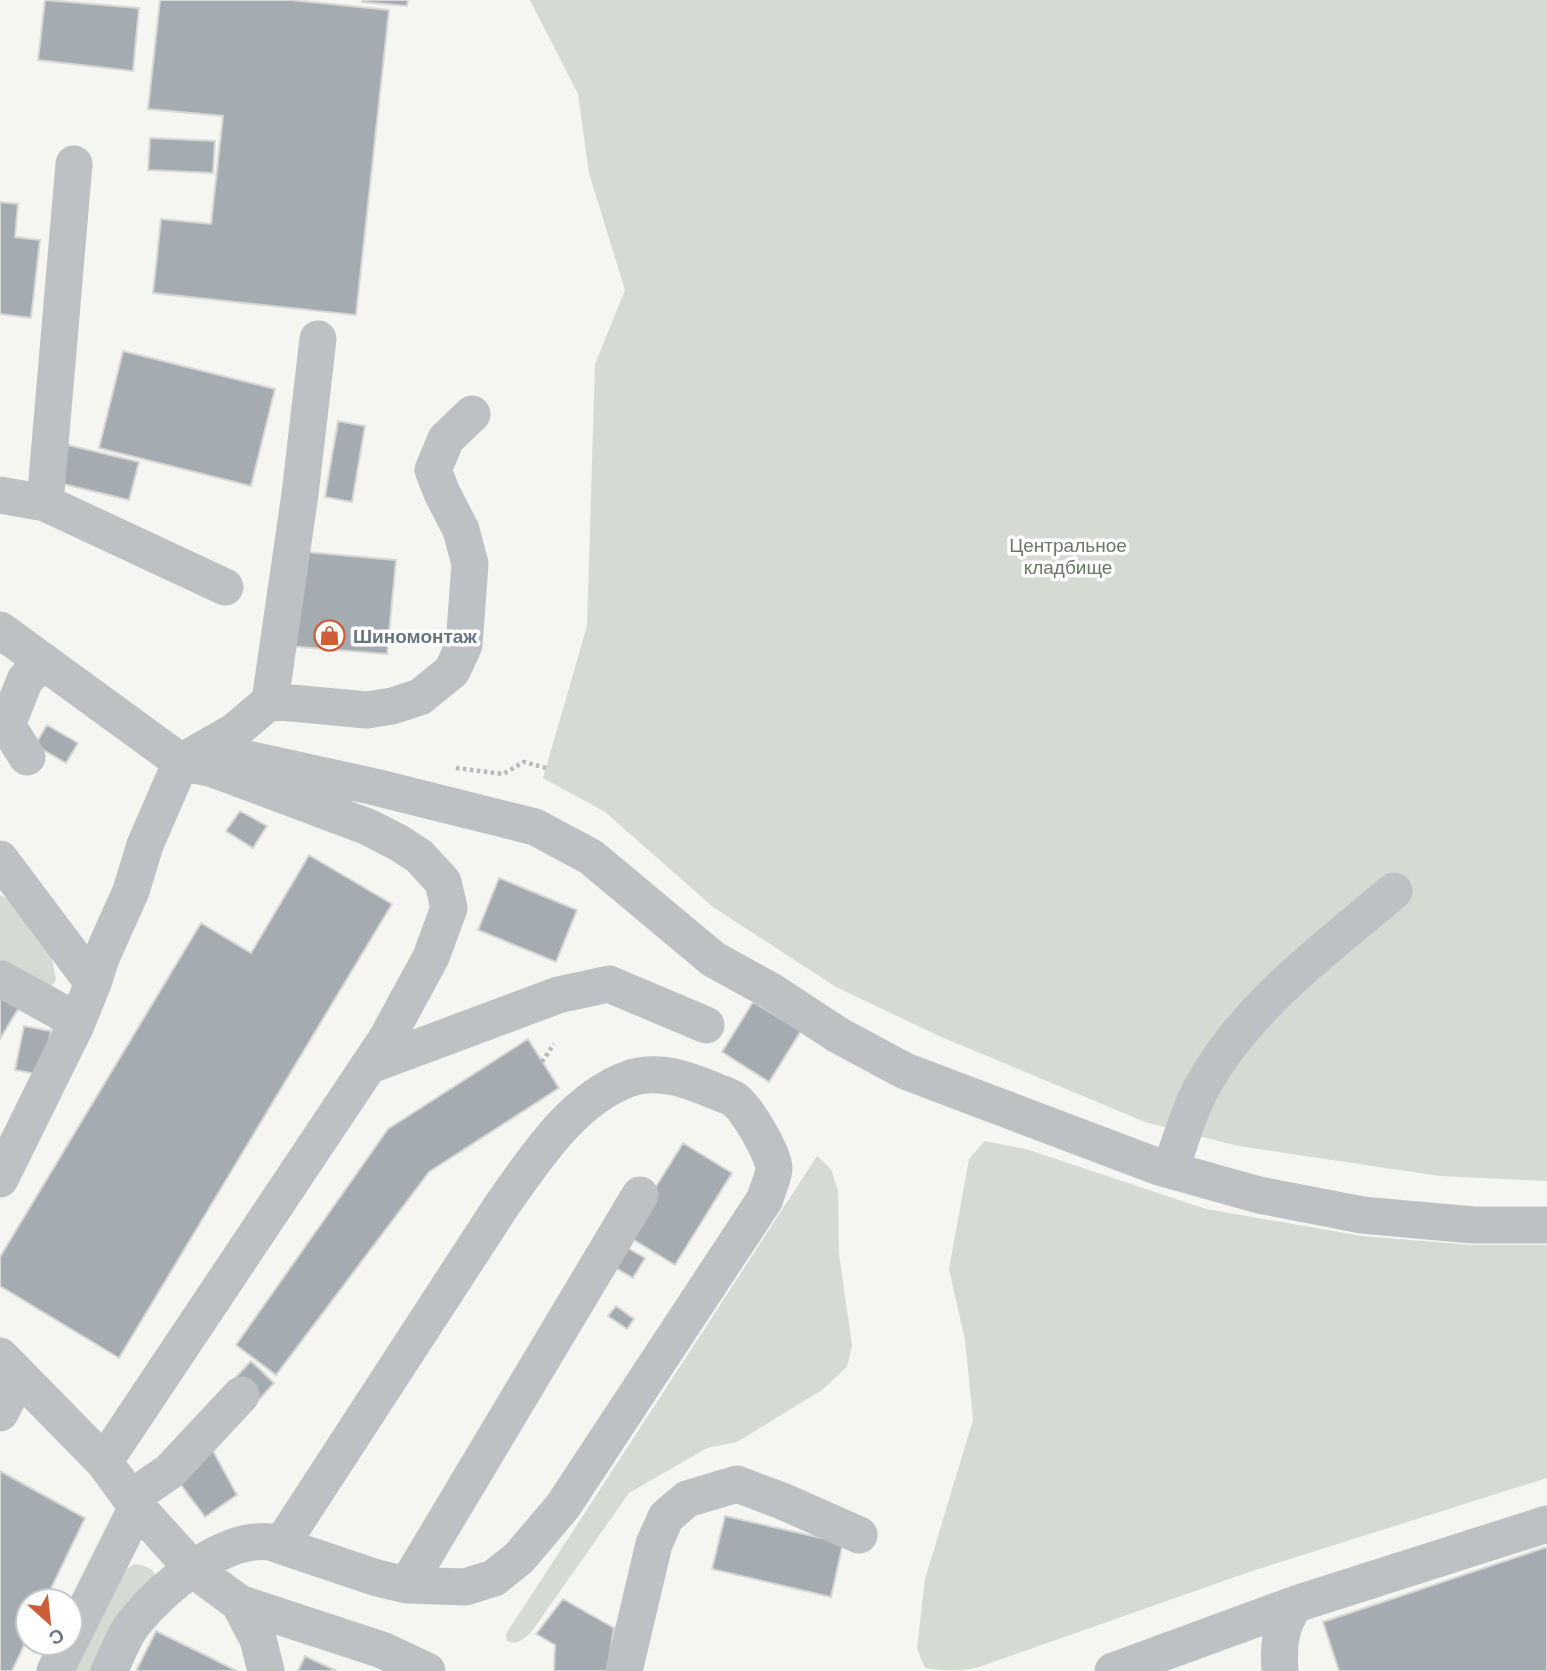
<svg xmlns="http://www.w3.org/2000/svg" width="1547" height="1671" font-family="'DM Sans',sans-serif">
	<rect width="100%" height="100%" fill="#f5f5f2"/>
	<path fill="#d5dad2" d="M530,0H1547V1181L1440,1176L1238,1146L1145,1122L937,1035L836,987L713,907L605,812L543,778L587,626L595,364L625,290L589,173L578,94Z
		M0,895L25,909L50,948L56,980L52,985H37L0,964Z
		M985,1141L1029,1150L1206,1209L1362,1236L1472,1245H1547V1478L1252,1571L976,1668C959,1671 942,1671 925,1668L917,1649L925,1579L973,1420L965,1340L949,1269L969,1159Z
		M817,1156L831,1169L838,1191L839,1254L852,1345L847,1367L822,1390L737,1442L707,1448L629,1493L532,1631C525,1638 518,1646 507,1641L506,1634Z
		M135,1564C145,1566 154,1567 156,1578L98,1671H74L120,1579L128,1568Z"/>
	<path fill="#a5acb1" stroke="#d7d7d5" stroke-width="2" d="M45,0L139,8L133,71L38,60Z
		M160,0H291L389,10L356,315L153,293L161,219L211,224L223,116L148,109Z
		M362,0H408L407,6L362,2Z
		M150,138L215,141L213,173L148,170Z
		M0,202L18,204L15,237L40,240L31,318L0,314Z
		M123,351L275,389L251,486L99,448Z
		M338,421L365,426L352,502L325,497Z
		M68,445L139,462L129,500L59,483Z
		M295,551L396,560L387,654L287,646Z
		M47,725L78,743L66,763L35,745Z
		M240,811L267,826L253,848L226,831Z
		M309,855L392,904L119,1358L0,1286V1257L201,923L251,953Z
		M499,878L577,910L556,962L478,930Z
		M0,993L20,1006L0,1039Z
		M753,1002L801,1031L769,1082L722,1052Z
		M24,1026L51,1031L42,1075L15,1070Z
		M528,1039L559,1088L429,1172L276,1375L236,1345L388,1129Z
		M683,1143L732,1173L675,1265L626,1235Z
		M619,1243L645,1258L633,1278L607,1263Z
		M616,1306L634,1319L627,1329L608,1316Z
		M251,1361L274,1383L213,1451L237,1495L205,1517L161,1458Z
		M0,1471L85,1518L45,1601H28V1637L12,1671H0Z
		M725,1516L843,1543L831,1597L712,1569Z
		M1547,1547V1671H1339L1323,1622Z
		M563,1599L614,1628L607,1671H554L555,1645L536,1634Z
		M156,1631L197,1651L237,1671H136Z
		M305,1656L326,1666L337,1671H298Z"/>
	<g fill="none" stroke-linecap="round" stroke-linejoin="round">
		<path stroke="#b7babc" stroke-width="4.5" stroke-dasharray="3.5 3.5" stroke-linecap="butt" d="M456,768L503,774L524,762L546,768
			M542,1062L554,1044"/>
		<path stroke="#bdc1c4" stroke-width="37" d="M0,495L45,503L225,587
			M45,503L74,164
			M0,630L181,762L145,845L131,891L101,958L93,983L0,859
			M270,701L367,710L392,706L420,697L452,671L464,645L470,564L461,530L442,493L433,470L446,439L472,414
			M27,757L7,725L25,680L43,661
			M181,762L235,731L270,701L300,494L318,339
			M213,769L247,759L375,787L535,827L591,857L713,959L771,991L838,1035L905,1071L1159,1167L1259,1195L1362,1215L1473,1225H1547
			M1,979L59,1011L76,1025
			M368,1066L558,995L609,984L706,1025
			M1170,1170C1180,1144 1189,1109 1203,1085C1249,1004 1324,950 1394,891
			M0,1179L76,1025L93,983
			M0,1356L104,1462L137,1507L193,1569L239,1603L382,1650L427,1671
			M0,1413L19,1376
			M104,1462L387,1038L431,957L449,908L443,882L419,856L399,843L368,827L213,769L181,762
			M131,1498L170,1471L241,1395
			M281,1545L502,1205C535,1159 572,1100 628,1079C659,1068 688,1080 715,1091C721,1094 730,1096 735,1100C747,1109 773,1153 774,1168C774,1177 767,1190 765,1199L563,1506L519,1558L494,1578L465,1587L407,1585
			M239,1603L258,1639L266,1671
			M70,1641L137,1507
			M55,1671L69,1643
			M109,1671C117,1656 123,1636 134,1623C162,1588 223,1536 270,1542L377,1578L407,1585L640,1195
			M624,1671L654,1544L666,1517L687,1499L737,1484L782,1501L859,1535
			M1113,1671L1296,1604
			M1280,1671C1278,1647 1280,1624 1296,1604L1547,1524"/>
	</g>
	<defs>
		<symbol id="shop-ring" viewBox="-11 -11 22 22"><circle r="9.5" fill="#fff" stroke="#ce5e3a" stroke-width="1.5"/><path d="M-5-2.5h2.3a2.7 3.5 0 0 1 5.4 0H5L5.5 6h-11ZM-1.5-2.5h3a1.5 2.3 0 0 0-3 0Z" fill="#ce5e3a"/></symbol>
	</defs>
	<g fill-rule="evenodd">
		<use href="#shop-ring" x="312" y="618" width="35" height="35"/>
	</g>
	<g text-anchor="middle" stroke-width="7" stroke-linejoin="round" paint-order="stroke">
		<g font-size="19" fill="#697866" stroke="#fff">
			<text x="1068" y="552">Центральное<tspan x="1068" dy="22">кладбище</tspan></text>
		</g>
		<g font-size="19" font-weight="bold" fill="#687580" stroke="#fff" text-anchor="start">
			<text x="353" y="643">Шиномонтаж</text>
		</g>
	</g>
	<g transform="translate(49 1622) rotate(153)"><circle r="33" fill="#ffffff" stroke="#c3c8cc" stroke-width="2"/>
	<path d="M0-5L12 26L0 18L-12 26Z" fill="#ce5e3a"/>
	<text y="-10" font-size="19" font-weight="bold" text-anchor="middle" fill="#687580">С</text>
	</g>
</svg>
